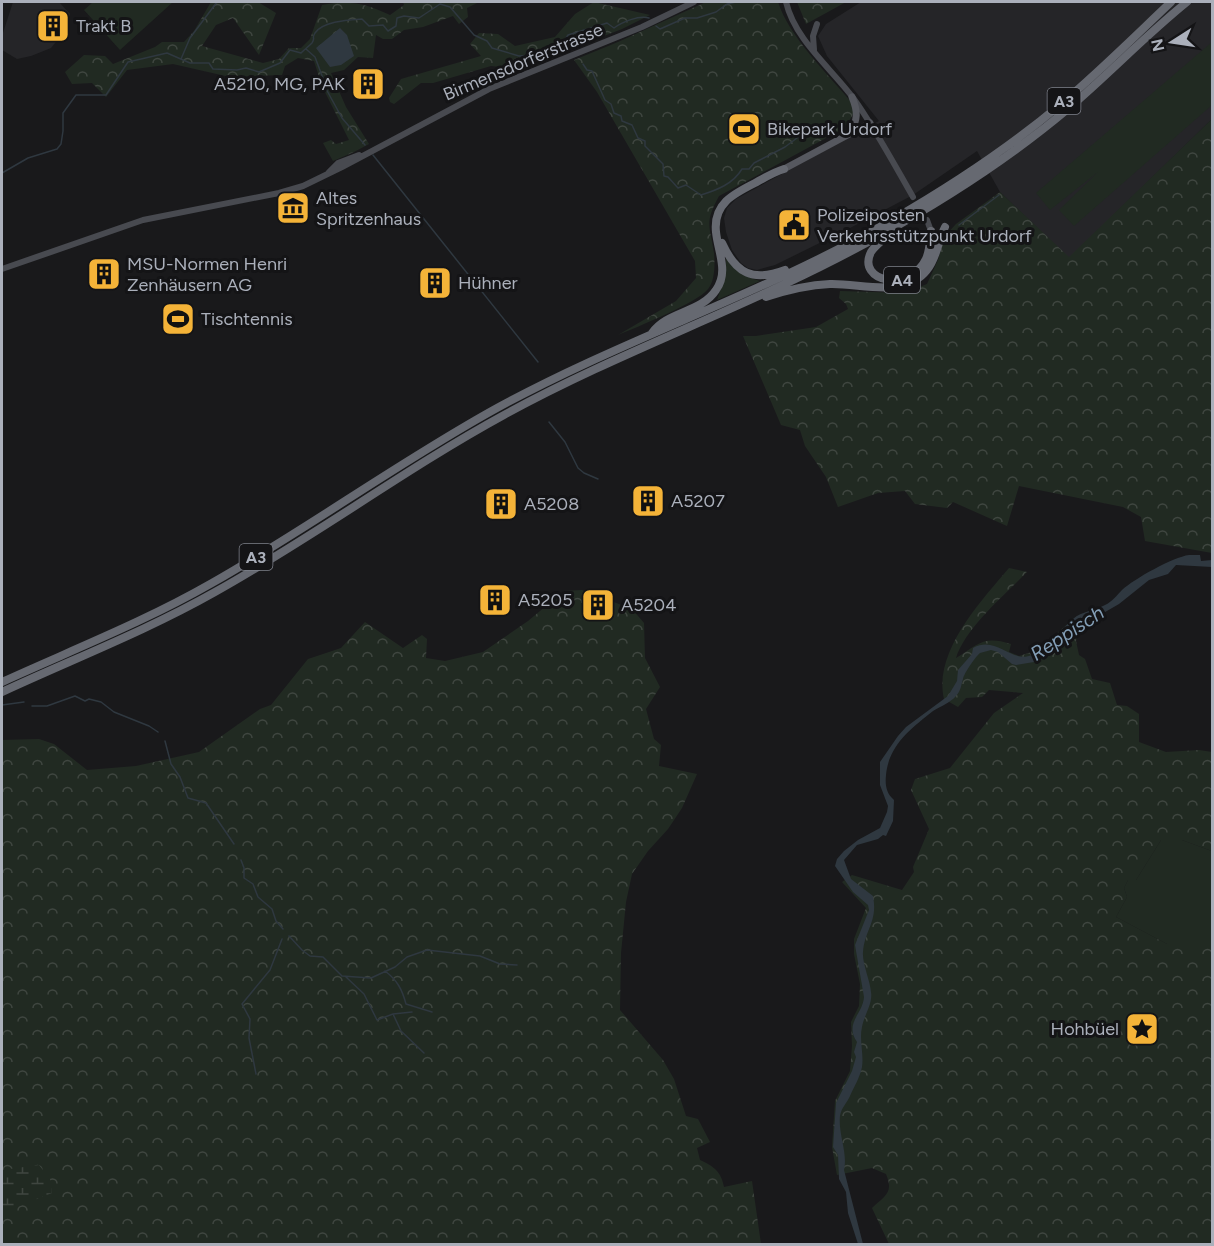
<svg xmlns="http://www.w3.org/2000/svg" width="1214" height="1246" font-family="Figtree,sans-serif">
	<defs>
		<pattern id="forest-crowns" width="20" height="18" patternUnits="userSpaceOnUse" patternTransform="scale(1.5)"><rect width="20" height="18" fill="#212a22"/><path d="M2 6a3 3 0 1 1 6 0M12 15a3 3 0 1 1 6 0" fill="none" stroke="#3f4640"/></pattern>
		<pattern id="wetland-marsh" width="20" height="14" patternUnits="userSpaceOnUse" patternTransform="scale(1.5)"><rect width="20" height="14" fill="#212a22"/><path d="M1 5h8M5 5V1M11 12h8M15 12V8" fill="none" stroke="#3f4640"/></pattern>
	</defs>
	<rect width="100%" height="100%" fill="#19191b"/>
	<path fill="#252528" d="M13,2H59L70,14L64,32L51,48L31,56L17,59L2,50V36Z
		M861,2H1211L1212,3V119L1069,258L1000,192L977,151L913,195L852,227L775,265L757,270L748,268L741,263L732,250L726,232L724,218L727,208L736,199L879,121L827,56L818,36L826,24Z"/>
	<path fill="#212a22" d="M93,2H173L120,50L84,10Z
		M1212,42V105L1074,226L1059,210L1098,172L1050,210L1036,193Z
		M726,257C735,272 744,276 760,281L717,300L726,274Z
		M1161,840H1182L1212,851V944H1167L1116,917L1127,897L1124,888L1128,880H1136Z"/>
	<path fill="url(#forest-crowns)" d="M211,2H258L276,13L259,55L233,18L216,25L202,46L263,63L279,59L289,48H301L310,39L322,5C350,0 365,3 390,15L404,5L403,2H479L467,8L468,17L459,24L453,16L423,27L404,30L392,39H383L376,35L373,58L358,57L344,70L331,73L346,107L369,144L354,152L333,161L323,143L331,140L336,144L349,140L322,86L314,61L298,58L285,66L282,75L230,77L173,64L127,70L106,97L92,83L72,84L65,72L84,55L105,56L113,64L155,47L162,42H184L194,31Z
		M594,2L650,15L622,29L518,69L491,66L433,83H421L394,104L390,102L389,98L401,79L481,56L470,44L479,33L498,34L515,46L555,37L575,14Z
		M706,2H778C789,37 828,74 852,103L854,113L847,124L839,131L719,196C704,223 710,226 714,253C715,264 715,281 708,289C697,303 637,327 618,335L676,301L696,278L695,261L597,92L574,60L618,42Z
		M797,2H846L806,24Z
		M366,72L378,76L382,82L379,90L373,95L353,85Z
		M1212,119V553L1145,541L1141,517L1123,507L1019,486L1007,526L953,502L947,508L915,504L905,491L878,493L838,507L826,477L805,446L800,430L781,425L743,336H756L816,327L848,309L846,304L839,298L840,291L905,293L927,284L938,260L944,237L956,224L1000,192L1069,257Z
		M1009,568L1027,572C1005,595 966,627 956,658C979,644 983,635 1011,644L1009,652L1019,656L1038,650L1072,620L1078,632L1076,641L1079,655L1085,659L1092,679L1110,683L1117,705L1127,706L1139,714V742L1166,752L1199,750L1212,752V851L1182,840H1161L1136,880H1128L1124,888L1127,897L1116,917L1167,944H1212V1244H889L872,1208C885,1196 894,1193 886,1174L872,1168L837,1175L832,1147L835,1101L850,1071L852,1046L851,1022L859,1006L860,984L854,954V939L866,908L842,882L852,875L902,890L914,872L913,867L929,829L911,790L915,779L950,768L994,713L1023,693L989,690L982,697L966,698L958,707L944,699C933,652 981,601 1009,568Z
		M582,590L632,609L644,623L645,658L660,687L646,709L654,739L661,745L659,766L697,774L682,808L668,829L648,851L632,874L626,902L621,953L620,1010L663,1060L674,1079L686,1116L698,1119L710,1142L697,1148L700,1160C715,1167 721,1172 724,1187L752,1181L761,1244H2V740L39,739L54,744L87,770L136,766L199,752L260,709L271,705L308,659L341,648L365,622L403,648L422,635L427,639L426,658L445,661L483,652L528,621L564,591Z"/>
	<path fill="url(#wetland-marsh)" d="M39,1165L50,1179L52,1193L2,1213V1170Z"/>
	<path fill="#2f3840" d="M340,28L347,35L354,56L341,65L330,67L316,48Z
		M1189,555H1200L1201,561L1212,560V567L1176,565L1168,574L1149,580L1119,604L1086,623L1048,654L1034,662L1016,665L1012,664L998,652L991,650L980,653C976,656 964,673 963,679C961,685 961,691 956,696C950,703 941,706 933,711C912,728 889,744 886,775C885,785 886,793 894,800L893,821L886,836L883,835L878,839L857,845L844,860L851,879L873,896C878,922 865,929 863,952C862,963 870,980 871,992C873,1004 864,1015 862,1027C859,1040 864,1054 862,1067C860,1077 854,1087 850,1096C847,1103 841,1108 840,1116C838,1134 848,1153 844,1170L863,1244H858L848,1213L846,1192L839,1179L838,1155L833,1147L836,1103L852,1071L856,1057L854,1052L857,1042C844,1023 863,1014 864,997L855,945L869,910L868,905L853,892L835,866L837,859L844,851L858,840L880,828L887,812L888,806L880,785V762L898,736L906,727L948,696L957,681L958,670L972,654L973,648C997,635 1011,664 1032,655C1049,648 1060,630 1073,619C1082,611 1094,611 1105,605C1112,602 1117,595 1122,590C1134,579 1173,557 1189,555Z"/>
	<g fill="none" stroke-linecap="round" stroke-linejoin="round">
		<path stroke="#2f3840" stroke-width="1.5" d="M656,26L660,29L685,18H697L716,12L727,4L736,2
			M306,49L315,57L324,81
			M181,59L190,38L217,2
			M583,64L587,70L592,71L605,100L611,104L614,113L621,116L622,121L632,125L638,138L645,141V146L663,164L664,176L668,177L678,188L686,185L701,195C717,190 733,184 742,169H749L754,163L785,147L801,135H820L833,128
			M325,87L342,118L365,145
			M373,155L538,362
			M2,173L28,158L57,149L61,144L63,131V113L76,95H106L128,62L167,53L190,63H209L213,69L237,70L246,68L259,72L280,63L290,50L301,53C304,50 309,46 312,43C316,36 311,40 315,33C323,21 349,20 362,19L369,26L383,25L388,31L396,26L397,18L404,16L419,18L440,4L450,7L474,35L487,41L492,48L519,56L550,54L563,43L568,35L607,23L614,28C622,22 639,15 649,18
			M959,225L999,195
			M549,422L565,442L578,468L584,473L598,479
			M2,705L24,702
			M32,706H47L75,696L85,701L89,699L101,702L114,712L149,726L158,732
			M165,741L171,764L180,777L188,798L206,803L234,844
			M241,860L244,868V878L253,884L258,897L272,909L276,921L283,929
			M289,936L302,950L310,956L323,957L342,976L371,978L395,967L407,957L427,950L480,956L500,964L517,965
			M385,971C397,980 402,989 406,1004L432,1012
			M346,977L364,994L377,1020L393,1014L401,1031L424,1053
			M393,1014L412,1012
			M256,1074L249,1038L250,1019L242,1004L270,970L282,939"/>
		<path stroke="#484a50" stroke-width="6" d="M786,2C795,40 831,68 854,99C876,130 894,164 913,197
			M814,50L813,36L817,24
			M329,172L338,163L359,155
			M927,220L931,231
			M2,269L143,220L279,193L303,186L342,167L489,89L642,27L694,2"/>
		<path stroke="#56585f" stroke-width="7" d="M850,133C858,120 858,111 852,97
			M784,169L870,123"/>
		<path stroke="#666971" stroke-width="8" d="M888,235C882,241 875,246 871,252C856,282 910,293 926,259C930,250 930,240 931,231
			M722,243C736,274 753,282 785,270
			M766,297C787,290 808,285 830,284C862,283 904,299 927,270C937,258 938,241 945,227
			M652,333C667,311 701,313 716,290C729,272 718,252 716,232C713,204 733,194 755,183C764,178 774,172 784,169
			M2,682C72,650 144,622 212,583C309,528 399,462 497,408C625,338 766,293 892,220C951,186 1009,148 1061,104C1099,72 1135,36 1171,2
			M2,692C73,659 146,631 215,592C314,537 405,469 504,415C626,348 758,304 879,236C946,199 1011,157 1069,108C1109,74 1146,35 1187,2"/>
	</g>
	<defs>
		<symbol id="building-square" viewBox="-11 -11 22 22"><rect x="-9" y="-9" width="18" height="18" rx="4" fill="#f4b338" stroke="#141416"/><path d="M-4-6H4V6H1V3H-1V6H-4ZM-2.5-4.3h1.7v1.8h-1.7ZM.8-4.3h1.7v1.8H.8ZM-2.5-1h1.7V.8h-1.7ZM.8-1h1.7V.8H.8Z" fill="#111"/></symbol>
		<symbol id="stadium-square" viewBox="-11 -11 22 22"><rect x="-9" y="-9" width="18" height="18" rx="4" fill="#f4b338" stroke="#141416"/><path d="M0-5a6.5 5 0 1 0 0 10a6.5 5 0 1 0 0-10ZM-3.5-1.8h7v3.6h-7Z" fill="#111"/></symbol>
		<symbol id="museum-square" viewBox="-11 -11 22 22"><rect x="-9" y="-9" width="18" height="18" rx="4" fill="#f4b338" stroke="#141416"/><path d="M0-6L6-3V-2H-6V-3ZM-5-1h2V3h-2ZM-1-1h2V3h-2ZM3-1h2V3H3ZM-6 4H6V6H-6Z" fill="#111"/></symbol>
		<symbol id="civic-square" viewBox="-11 -11 22 22"><rect x="-9" y="-9" width="18" height="18" rx="4" fill="#f4b338" stroke="#141416"/><path d="M-.6-6.5H3V-4.5H.6V-3L4-1V1h2V6H-6V1h2V-1L-.6-3ZM-1.2 2.5V6h2.4V2.5Z" fill="#111"/></symbol>
		<symbol id="sight-square" viewBox="-11 -11 22 22"><rect x="-9" y="-9" width="18" height="18" rx="4" fill="#f4b338" stroke="#141416"/><path d="M0-6L1.8-2.2L6-1.7L2.9 1.2L3.7 5.4L0 3.3L-3.7 5.4L-2.9 1.2L-6-1.7L-1.8-2.2Z" fill="#111"/></symbol>
	</defs>
	<g fill-rule="evenodd">
		<use href="#building-square" x="34" y="7" width="38" height="38"/>
		<use href="#building-square" x="349" y="65" width="38" height="38"/>
		<use href="#stadium-square" x="725" y="110" width="38" height="38"/>
		<use href="#museum-square" x="274" y="189" width="38" height="38"/>
		<use href="#civic-square" x="775" y="206" width="38" height="38"/>
		<use href="#building-square" x="85" y="255" width="38" height="38"/>
		<use href="#building-square" x="416" y="264" width="38" height="38"/>
		<use href="#stadium-square" x="159" y="300" width="38" height="38"/>
		<use href="#building-square" x="629" y="482" width="38" height="38"/>
		<use href="#building-square" x="482" y="485" width="38" height="38"/>
		<use href="#building-square" x="476" y="581" width="38" height="38"/>
		<use href="#building-square" x="579" y="586" width="38" height="38"/>
		<use href="#sight-square" x="1123" y="1010" width="38" height="38"/>
	</g>
	<g text-anchor="middle" stroke-width="6" stroke-linejoin="round" paint-order="stroke">
		<g fill="#141416" stroke="#7e818a" stroke-width="1.5">
			<rect x="1047.5" y="88" width="33" height="26" rx="4.5"/>
			<rect x="884" y="267" width="36" height="26" rx="4.5"/>
			<rect x="239.5" y="544" width="33" height="26" rx="4.5"/>
		</g>
		<g font-size="16" font-weight="bold" fill="#abb0bb">
			<text x="1064" y="107">A3</text>
			<text x="902" y="286">A4</text>
			<text x="256" y="563">A3</text>
		</g>
		<g font-size="18" fill="#abb0bb" stroke="#141416" text-anchor="start">
			<text x="76" y="32">Trakt B</text>
			<text x="345" y="90" text-anchor="end">A5210, MG, PAK</text>
			<text x="767" y="135">Bikepark Urdorf</text>
			<text x="316" y="204">Altes<tspan x="316" dy="21">Spritzenhaus</tspan></text>
			<text x="817" y="221">Polizeiposten<tspan x="817" dy="21">Verkehrsstützpunkt Urdorf</tspan></text>
			<text x="127" y="270">MSU-Normen Henri<tspan x="127" dy="21">Zenhäusern AG</tspan></text>
			<text x="458" y="289">Hühner</text>
			<text x="201" y="325">Tischtennis</text>
			<text x="671" y="507">A5207</text>
			<text x="524" y="510">A5208</text>
			<text x="518" y="606">A5205</text>
			<text x="621" y="611">A5204</text>
			<text x="1119" y="1035" text-anchor="end">Hohbüel</text>
		</g>
		<g font-size="18" fill="#abb0bb" stroke="#141416">
			<text transform="translate(523 62) rotate(-23)" y="6">Birmensdorferstrasse</text>
		</g>
		<g font-size="20" font-style="italic" fill="#839eb6" stroke="#141416">
			<text transform="translate(1067 633) rotate(-33)" y="7">Reppisch</text>
		</g>
	</g>
	<rect width="1214" height="1246" fill="none" stroke="#abb0bb" stroke-width="6"/>
	<g transform="translate(1172 42) rotate(258)" stroke="#141416" stroke-width="4.5" paint-order="stroke">
	<path d="M0-4.5L10 22L0 15L-10 22Z" fill="#abb0bb"/>
	<text y="-9" font-size="16" font-weight="bold" text-anchor="middle" fill="#abb0bb">N</text>
	</g>
</svg>
